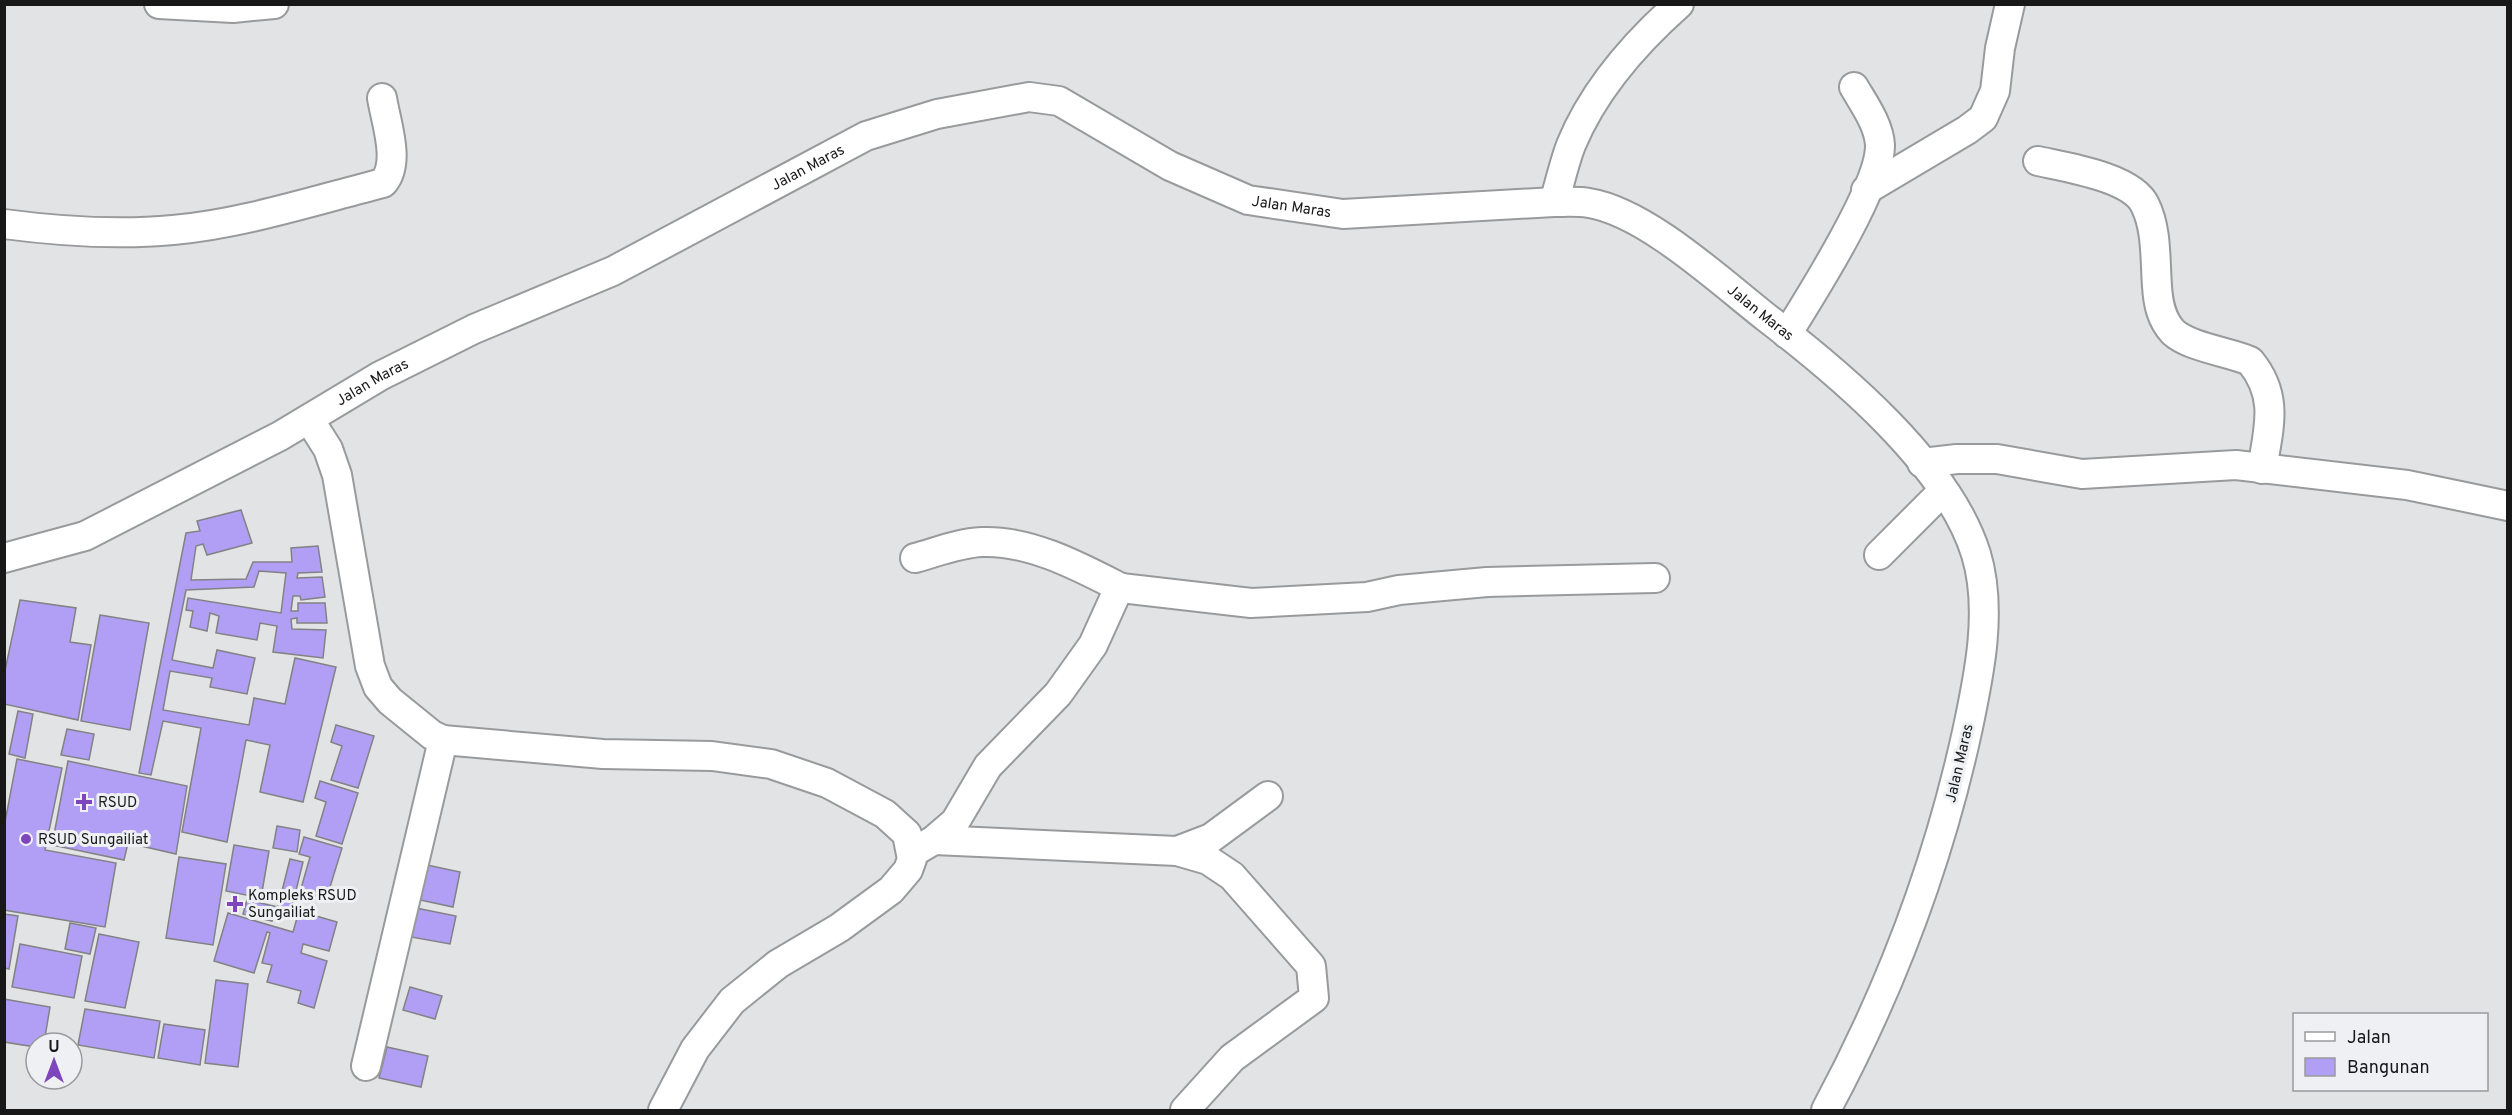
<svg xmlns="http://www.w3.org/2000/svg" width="2512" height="1115" font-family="Overpass,sans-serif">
	<rect width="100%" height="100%" fill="#e2e3e5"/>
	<path fill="#b19ef5" stroke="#828285" stroke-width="1.5" d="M241,510L252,543L207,555L203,544L196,546L191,580L246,579L253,562H292L291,548L318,546L322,572L298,573L297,578L322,577L325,597L301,600L300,596H293L291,611H298V603H325L327,623H297V618L291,619L292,629L326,630L323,658L273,652L277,626L260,623L257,640L216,633L219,616L210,613L207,631L190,627L193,611L186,610L188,598L281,613L286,573L259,571L254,587L186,590L172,660L213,668L217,650L255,658L247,694L210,687L212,678L170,671L163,710L249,725L254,698L285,704L295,658L336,667L303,802L260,792L270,745L246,740L227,842L182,832L201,728L163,721L151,775L139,773L186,533L200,531L197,521Z
		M20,600L76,608L70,642L91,645L78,720L4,704V675Z
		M100,615L149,623L130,730L81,721Z
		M18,711L33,714L25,758L9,754Z
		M336,725L374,736L358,788L331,780L342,746L331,742Z
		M67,729L94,734L89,760L61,755Z
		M17,759L62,768L45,850L116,863L105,927L4,910V827Z
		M68,761L187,786L176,854L128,843L124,860L52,845Z
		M320,781L358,793L342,844L316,836L326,802L315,798Z
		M277,826L300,830L297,852L273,848Z
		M304,837L342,848L326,900L300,892L310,857L299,854Z
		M234,845L269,851L261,898L226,891Z
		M179,857L226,864L213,945L166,938Z
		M290,859L303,862L289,919L273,916L272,921L243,914L247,900L278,907Z
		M427,865L460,872L453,907L420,900Z
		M416,908L456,916L450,944L411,937Z
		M299,911L337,922L329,951L303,944L301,953L327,961L314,1008L298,1003L301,991L267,982L272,965L262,963L270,933L267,932L254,973L214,961L228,913L293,932Z
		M4,914L18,916L9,969L4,968Z
		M70,923L96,928L90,954L65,949Z
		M99,934L139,942L125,1008L85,1001Z
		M20,944L82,956L74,998L12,987Z
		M216,980L248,984L238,1067L205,1063Z
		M410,987L442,996L435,1019L403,1010Z
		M4,999L50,1007L44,1043H36V1047L4,1042Z
		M85,1009L160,1021L154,1058L78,1045Z
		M164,1024L205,1030L200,1065L158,1058Z
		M387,1047L428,1056L421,1087L379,1078Z"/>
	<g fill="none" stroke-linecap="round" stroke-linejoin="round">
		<defs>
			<g id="minor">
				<path d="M159,4L233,8L274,4"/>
				<path d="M2038,161C2065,167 2132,177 2145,205C2157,229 2155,260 2157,286C2158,303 2161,319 2173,332C2189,347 2229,352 2250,361C2279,396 2269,427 2262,469"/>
				<path d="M1866,190L1967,130L1983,118L1995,91L2000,48L2010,4"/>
				<path d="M1554,202C1560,183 1564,163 1571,145C1594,89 1635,43 1679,4"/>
				<path d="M4,224C57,231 120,235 173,230C242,224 316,200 383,183C401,163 386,123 382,98"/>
				<path d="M1787,334C1810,297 1881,186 1880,145C1879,125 1864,104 1854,87"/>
				<path d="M309,419L328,449L337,475L370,666L378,687L390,701L432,735L443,740L603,754L712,756L771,764L827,783L885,814L907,834L912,859L908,870L891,890L839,928L778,964L732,1001L695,1049L663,1110"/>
				<path d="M1922,463L1957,459H1997L2082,474L2236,465L2407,485L2508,506"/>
				<path d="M1879,555L1943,491"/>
				<path id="s1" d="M4,558L85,536L280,436L380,376L474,329L613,271L866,136L937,114L1029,97L1059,101L1170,166L1248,200L1343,214L1554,202C1565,202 1578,201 1589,203C1646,212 1721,282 1767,318C1840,374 1948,464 1976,554C1993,610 1979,676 1967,732C1938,864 1890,991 1826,1110"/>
				<path d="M915,558C937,552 959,543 982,542C1030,540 1080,567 1121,588"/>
				<path d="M934,840L1177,851L1208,860L1232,876L1311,966L1314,998L1232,1058L1185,1110"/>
				<path d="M1177,851L1211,838L1268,796"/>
				<path d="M912,853L934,840L955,822L988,766L1058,694L1093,645L1117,592L1121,588L1251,603L1367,597L1399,590L1487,582L1655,578"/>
				<path d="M366,1066L443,740"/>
			</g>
		</defs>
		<use href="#minor" stroke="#999a9c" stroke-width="32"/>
		<use href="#minor" stroke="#fff" stroke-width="28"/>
	</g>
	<g fill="#7e46bd" stroke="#eff0f3" stroke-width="2">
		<path d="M81 793h6v6h6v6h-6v6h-6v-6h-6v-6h6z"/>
		<circle cx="26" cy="839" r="6"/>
		<path d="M232 895h6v6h6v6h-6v6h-6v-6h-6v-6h6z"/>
	</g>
	<g text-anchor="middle" stroke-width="6" stroke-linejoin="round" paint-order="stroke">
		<g font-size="15" fill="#181819" stroke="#eff0f3">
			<text dy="5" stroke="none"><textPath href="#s1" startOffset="896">Jalan Maras</textPath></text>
			<text dy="5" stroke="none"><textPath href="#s1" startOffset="1418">Jalan Maras</textPath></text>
			<text dy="5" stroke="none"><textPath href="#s1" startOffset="1922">Jalan Maras</textPath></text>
			<text dy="5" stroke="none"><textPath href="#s1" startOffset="410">Jalan Maras</textPath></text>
			<text transform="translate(1959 763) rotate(-77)" y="5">Jalan Maras</text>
		</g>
		<g font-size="15" fill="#181819" stroke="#eff0f3" text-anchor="start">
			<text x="98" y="807">RSUD</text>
			<text x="38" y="844">RSUD Sungailiat</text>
			<text x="248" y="900">Kompleks RSUD<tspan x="248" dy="17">Sungailiat</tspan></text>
		</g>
	</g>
	<rect width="2512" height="1115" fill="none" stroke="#181819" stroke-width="12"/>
	<rect x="2293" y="1013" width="195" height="78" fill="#eff0f3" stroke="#999a9c" stroke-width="1.5"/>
	<rect x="2305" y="1032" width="30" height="9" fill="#ffffff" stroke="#999a9c" stroke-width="1.5"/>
	<text x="2347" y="1043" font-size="18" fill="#181819">Jalan</text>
	<rect x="2305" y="1058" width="30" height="18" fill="#b19ef5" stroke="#999a9c" stroke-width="1.5"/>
	<text x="2347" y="1073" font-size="18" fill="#181819">Bangunan</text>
	<g transform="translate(54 1061)"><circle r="28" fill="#eff0f3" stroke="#999a9c" stroke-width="1.5"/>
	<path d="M0-4.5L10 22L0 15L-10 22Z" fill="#7e46bd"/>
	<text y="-9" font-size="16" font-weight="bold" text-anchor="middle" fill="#181819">U</text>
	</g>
</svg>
